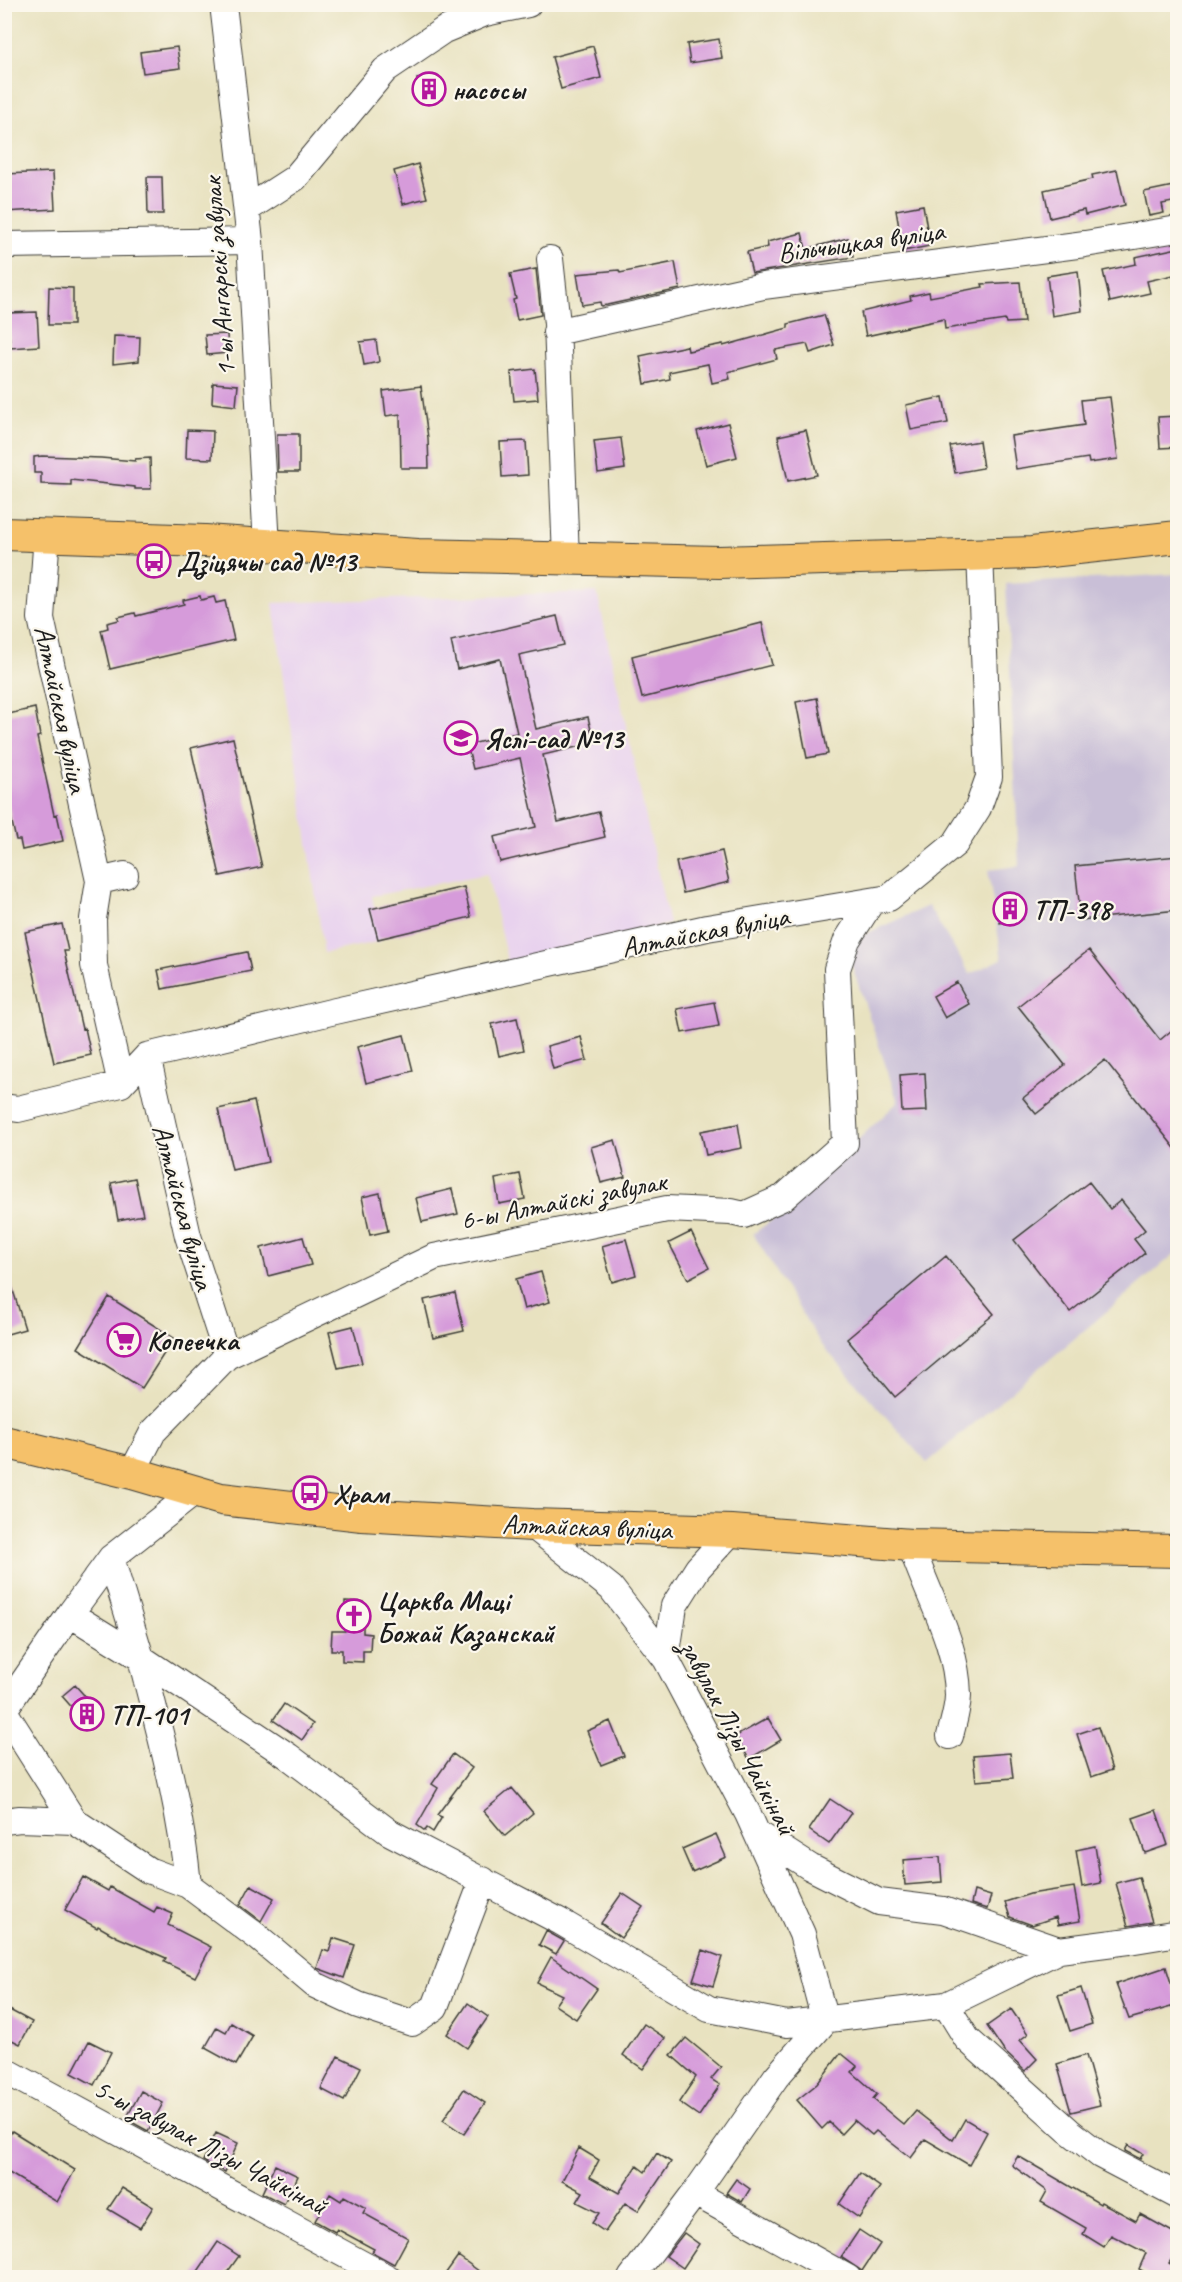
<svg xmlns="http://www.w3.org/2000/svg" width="1182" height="2282" font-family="Caveat,sans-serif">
	<rect width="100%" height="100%" fill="#fbf7ec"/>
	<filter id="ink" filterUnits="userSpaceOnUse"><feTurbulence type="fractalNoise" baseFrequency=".0167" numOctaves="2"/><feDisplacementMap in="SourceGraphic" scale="12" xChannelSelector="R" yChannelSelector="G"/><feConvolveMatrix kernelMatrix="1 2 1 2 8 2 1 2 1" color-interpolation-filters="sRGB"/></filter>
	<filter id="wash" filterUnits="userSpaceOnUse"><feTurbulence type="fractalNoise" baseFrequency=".008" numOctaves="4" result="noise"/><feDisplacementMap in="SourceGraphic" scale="24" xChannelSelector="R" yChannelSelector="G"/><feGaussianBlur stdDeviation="1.35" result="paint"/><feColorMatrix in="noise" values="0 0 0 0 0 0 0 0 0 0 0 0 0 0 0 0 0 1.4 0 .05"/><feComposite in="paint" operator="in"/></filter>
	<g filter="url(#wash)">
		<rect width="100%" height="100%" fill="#e8e2c0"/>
		<path fill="#e8d2ee" d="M597,592L669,924L508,964L487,874L372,896L381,941L324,953L273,603Z"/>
		<path fill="#c9bfd7" d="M1177,574V1252L927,1463L821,1344L753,1234L775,1218L898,1102L849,957L852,940L928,906L970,974L1002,959L988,870L1019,866L1006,584Z"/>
		<g id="blocks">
			<path fill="#d69bda" d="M719,39L722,58L690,63L687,44Z
				M593,46L601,78L561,89L552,57Z
				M177,47L180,68L143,73L140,52Z
				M438,76L442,99L420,102L417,79Z
				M418,164L427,198L403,204L394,171Z
				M1117,170L1125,205L1085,215L1084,210L1050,218L1044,190L1093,179L1092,175Z
				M53,172L55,209L4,212V174Z
				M147,177H162L163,214H148Z
				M1178,185V201L1162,204L1164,213L1149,216L1144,192Z
				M923,205L930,246L903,251L896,210Z
				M802,233L806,249L848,238L853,257L752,273L747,252L768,247L767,242Z
				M1178,248V274L1147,281L1150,293L1110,302L1103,271L1136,264L1135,257Z
				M675,262L680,289L607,305L601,306L600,302L582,305L577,274L619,270L620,273Z
				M536,269L541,315L517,320L513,300L516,299L510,274Z
				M1078,271L1082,311L1052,316L1047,276Z
				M1020,282L1024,322L1006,323L1005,320L945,329L944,319L866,336L861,312L911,300L910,296L929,292L930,297L983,287L982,284Z
				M49,287L73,288V325H48Z
				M37,312L39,346L10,348L8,313Z
				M824,315L834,345L810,353L807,344L775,350L777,359L728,372L730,379L712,383L708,364L669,372L670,379L645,384L640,356L687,346L688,351L723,344V346L788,328V324Z
				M227,334L228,353L207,355L205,335Z
				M114,336L140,337L139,361L113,364Z
				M376,340L379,362L364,365L360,342Z
				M535,369L538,399L514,401L511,372Z
				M213,383L238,385L236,406L212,403Z
				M421,386L428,438L429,468H401L400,414L386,416L383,391Z
				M943,397L948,423L911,430L906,405Z
				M1110,397L1118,459L1089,463L1088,458L1016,469L1011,436L1084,425L1081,400Z
				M1178,416V447L1160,448L1158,417Z
				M728,423L737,457L706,465L697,431Z
				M187,430L213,431L212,459L186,458Z
				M806,430L817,475L788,481L778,436Z
				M277,434H299V472H278Z
				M621,438L625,469L598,473L594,441Z
				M526,441L528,475L502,477L500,442Z
				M979,441L983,468L955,473L950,446Z
				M42,456L101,458L135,461V459L150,458L151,489H135V487L71,480V485L41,484V473H34V457Z
				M200,596L201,600L214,597L216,603L225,601L234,640L110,669L101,630L108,628L107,623L119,620L118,617L135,613L136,616L184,604L183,600Z
				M557,616L564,645L519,655L536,729L588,717L594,743L543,755L558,822L599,812L605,837L500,862L494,837L536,827L520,758L473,769L467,745L517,733L500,659L457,669L451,641Z
				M762,623L772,665L642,698L632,656Z
				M817,698L828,754L807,758L796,702Z
				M35,708L40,736L37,737L54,815L57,814L63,841L22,850L20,840H16L4,787V715Z
				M233,738L262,867L220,876L191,748Z
				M722,851L729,882L683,893L676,862Z
				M1178,856V910L1081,920L1075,866Z
				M464,887L471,917L378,939L370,909Z
				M1019,895L1023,919L1000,923L996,898Z
				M62,924L68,951H64L82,1029L85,1028L91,1055L54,1063L25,932Z
				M1089,950L1160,1040L1178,1025V1152L1105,1060L1036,1114L1023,1098L1065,1065L1018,1006Z
				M247,952L251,971L162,989L158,970Z
				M957,982L969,1004L945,1018L933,996Z
				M714,1002L719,1026L682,1033L677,1009Z
				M517,1018L524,1050L499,1056L492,1024Z
				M404,1035L413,1071L366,1083L357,1047Z
				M581,1037L587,1060L553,1069L547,1046Z
				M925,1073L927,1111L902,1112L900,1075Z
				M254,1101L268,1162L232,1170L218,1109Z
				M738,1124L742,1148L706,1155L701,1131Z
				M615,1140L625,1177L601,1183L591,1147Z
				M520,1174L525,1199L499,1204L495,1179Z
				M135,1178L143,1215L118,1220L111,1183Z
				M1089,1182L1110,1209L1121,1200L1145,1230L1134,1239L1145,1253L1070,1312L1014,1240Z
				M452,1189L458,1214L422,1222L416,1198Z
				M380,1193L388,1231L370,1235L362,1197Z
				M691,1232L709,1268L688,1279L669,1243Z
				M303,1237L311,1265L268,1276L261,1248Z
				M626,1239L636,1275L612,1282L602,1246Z
				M946,1256L994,1314L895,1397L847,1339Z
				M541,1272L550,1302L524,1309L516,1279Z
				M8,1274L25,1329L4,1335V1275Z
				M455,1293L464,1331L433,1338L424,1300Z
				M109,1297L174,1338L142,1388L78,1348Z
				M353,1326L362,1363L338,1368L329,1332Z
				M345,1601L363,1602V1633L371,1634L370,1651H363V1662L342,1661V1650H331L332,1631H345Z
				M75,1685L100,1713L84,1727L73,1714L76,1712L62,1696Z
				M284,1704L313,1724L302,1740L273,1720Z
				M768,1718L781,1740L749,1759L736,1736Z
				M610,1721L624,1756L601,1765L587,1731Z
				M1098,1727L1112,1770L1091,1777L1077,1734Z
				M1010,1753L1013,1778L976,1781L973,1756Z
				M453,1754L472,1768L437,1815L442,1817L433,1832L427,1828L425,1831L417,1825L438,1788L432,1784Z
				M512,1788L533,1813L505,1836L484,1811Z
				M830,1799L851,1813L829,1844L809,1830Z
				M1156,1810L1168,1845L1145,1853L1133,1818Z
				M716,1834L726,1857L692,1872L682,1849Z
				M1095,1846L1101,1883L1082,1887L1076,1850Z
				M940,1857L942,1882L905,1885L903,1860Z
				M83,1877L108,1891L110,1887L154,1912L157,1907L173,1914L168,1925L211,1947L195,1977L164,1962L166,1958L117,1937L98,1926L97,1928L65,1910Z
				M1139,1877L1152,1922L1128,1926L1116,1883Z
				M251,1885L274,1898L261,1921L240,1905Z
				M1074,1887L1080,1921L1058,1925L1056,1917L1032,1925L1010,1917L1005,1902L1030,1894Z
				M974,1891L991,1896L987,1909L971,1904Z
				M622,1893L643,1907L621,1938L601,1923Z
				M546,1931L564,1941L556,1954L539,1945Z
				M333,1938L355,1945L344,1978L317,1968L323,1950L329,1952Z
				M703,1950L722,1957L713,1986L693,1980Z
				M551,1957L597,1989L576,2019L555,2005L562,1995L537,1983Z
				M1166,1967L1178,2005L1129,2019L1116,1984Z
				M1081,1988L1092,2024L1070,2031L1058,1995Z
				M468,2003L488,2017L467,2048L447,2034Z
				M4,2007L32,2022L20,2044L4,2036Z
				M1011,2009L1028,2034L1020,2040L1037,2059L1025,2071L1004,2051L987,2026Z
				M231,2023L253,2036L236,2065L205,2048L217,2027L226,2032Z
				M644,2024L665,2038L643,2069L623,2055Z
				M686,2038L721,2067L711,2079L720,2085L699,2116L679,2102L696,2077L671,2055Z
				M89,2041L111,2052L94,2085L72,2073Z
				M841,2053L857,2066L852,2072L877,2094L873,2099L904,2125L916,2111L953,2140L965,2119L987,2132L969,2165L925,2139L911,2158L876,2131L872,2135L854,2120L841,2134L829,2122L822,2129L797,2100L817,2084Z
				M1086,2055L1100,2105L1071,2112L1057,2064Z
				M338,2056L361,2067L344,2101L321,2089Z
				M464,2089L485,2103L464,2134L443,2120Z
				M141,2091L163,2103L148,2131L126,2119Z
				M12,2131L75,2170L57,2202L4,2170V2145Z
				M216,2133L238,2143L225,2172L203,2161Z
				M1128,2145L1143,2154L1140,2159L1125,2151Z
				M579,2148L599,2160L590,2177L619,2193L637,2166L645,2172L657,2153L671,2162L638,2211L625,2203L605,2232L592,2223L599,2213L577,2202L583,2192L562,2181Z
				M1018,2156L1100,2204L1101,2202L1136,2221L1140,2214L1178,2235V2250L1169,2263L1174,2266L1167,2277H1153L1139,2269L1146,2253L1111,2235L1104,2247L1083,2234L1086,2228L1041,2202L1047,2191L1012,2165Z
				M275,2165L298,2176L284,2204L262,2193Z
				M860,2173L880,2187L859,2218L839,2204Z
				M736,2179L750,2189L742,2202L726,2193Z
				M122,2188L153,2207L140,2228L108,2209Z
				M330,2194L341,2201L344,2196L366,2208L363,2213L408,2238L394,2264L372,2252L374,2249L337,2229L335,2232L315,2221Z
				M859,2230L880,2244L862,2271L841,2257Z
				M684,2233L699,2244L683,2268L666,2256Z
				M218,2242L239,2256L224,2277H194Z
				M458,2256L487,2277H443Z"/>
		</g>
	</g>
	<g filter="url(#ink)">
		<use href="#blocks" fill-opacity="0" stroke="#3b3a35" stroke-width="1.5"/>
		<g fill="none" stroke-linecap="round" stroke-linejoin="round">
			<defs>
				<path id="minor" d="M223,4L250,241L267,546
					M247,209L295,178L385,70L444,30L485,13L528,4
					M4,245L250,241
					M550,259L557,324L566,559
					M556,332L763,286L1085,244L1178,229
					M47,534L41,618L99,881L93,919L94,965L121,1084
					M99,881L125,875
					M147,1056L188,1236L227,1356
					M4,1107L18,1109L121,1084L147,1056L331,1012L707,928L889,898L955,844L978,808L989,777L980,553
					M132,1473L153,1432L227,1356L434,1257L667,1209L731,1212L744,1215L784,1197L845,1143L837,969L847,940L872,901
					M532,1525L611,1588L666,1659L748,1814L802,1934L825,2021
					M911,1545C927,1595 957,1641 958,1695C958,1708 953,1723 950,1736
					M70,1614L141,1658L111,1558
					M666,1659L674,1606L698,1568L732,1531
					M4,1710L70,1614L111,1558L195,1492
					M4,1711L74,1821L148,1870L188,1885
					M4,1821L20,1819L74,1821
					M757,1833L810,1867L879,1902L943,1910L1059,1950
					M483,1880L435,2007L412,2023L358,2005L315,1985L259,1938L188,1885C181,1808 160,1733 141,1658L288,1756L389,1832L561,1922L709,2009L787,2024L946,2005L1059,1950L1129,1941L1178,1933
					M946,2005L967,2039L1069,2131L1100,2155L1178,2196
					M4,2070L388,2278
					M695,2193L848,2278
					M631,2278L695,2193L776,2077L825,2021"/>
				<path id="major" d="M4,534L205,541L418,555L719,562L1032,553L1178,537
					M4,1442L132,1473L221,1499L362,1515L532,1525L732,1531L911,1545L1178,1551"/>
			</defs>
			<use href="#minor" stroke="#3b3a35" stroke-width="28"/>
			<use href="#major" stroke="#3b3a35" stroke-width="34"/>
			<use href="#minor" stroke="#fff" stroke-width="26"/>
			<use href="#major" stroke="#f5c16b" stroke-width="32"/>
		</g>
	</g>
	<defs>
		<symbol id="building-ring" viewBox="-11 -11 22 22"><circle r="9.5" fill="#fbf7ec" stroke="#b5179e" stroke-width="1.5"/><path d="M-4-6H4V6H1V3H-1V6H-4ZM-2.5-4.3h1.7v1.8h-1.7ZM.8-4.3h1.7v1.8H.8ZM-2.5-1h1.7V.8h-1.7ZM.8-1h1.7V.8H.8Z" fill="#b5179e"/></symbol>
		<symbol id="bus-ring" viewBox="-11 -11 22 22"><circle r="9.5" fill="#fbf7ec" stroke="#b5179e" stroke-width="1.5"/><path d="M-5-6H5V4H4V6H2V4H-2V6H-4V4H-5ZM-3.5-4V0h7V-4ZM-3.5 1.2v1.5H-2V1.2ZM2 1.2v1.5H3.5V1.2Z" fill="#b5179e"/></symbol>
		<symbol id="school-ring" viewBox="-11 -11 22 22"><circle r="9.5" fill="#fbf7ec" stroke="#b5179e" stroke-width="1.5"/><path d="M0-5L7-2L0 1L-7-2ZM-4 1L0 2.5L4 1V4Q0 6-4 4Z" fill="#b5179e"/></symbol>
		<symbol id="supermarket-ring" viewBox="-11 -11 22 22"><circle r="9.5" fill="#fbf7ec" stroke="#b5179e" stroke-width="1.5"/><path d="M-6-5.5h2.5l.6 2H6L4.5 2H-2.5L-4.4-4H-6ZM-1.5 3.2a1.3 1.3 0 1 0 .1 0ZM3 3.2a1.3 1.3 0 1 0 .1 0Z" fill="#b5179e"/></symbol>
		<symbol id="church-ring" viewBox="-11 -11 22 22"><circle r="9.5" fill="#fbf7ec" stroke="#b5179e" stroke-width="1.5"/><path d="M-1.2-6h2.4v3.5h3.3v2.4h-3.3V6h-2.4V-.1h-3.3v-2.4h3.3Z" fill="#b5179e"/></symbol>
	</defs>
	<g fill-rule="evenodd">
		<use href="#building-ring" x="410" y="70" width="38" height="38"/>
		<use href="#bus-ring" x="135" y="542" width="38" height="38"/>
		<use href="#school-ring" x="442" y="719" width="38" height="38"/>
		<use href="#building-ring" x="991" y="890" width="38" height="38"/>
		<use href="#supermarket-ring" x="105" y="1321" width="38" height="38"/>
		<use href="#bus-ring" x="291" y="1474" width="38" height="38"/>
		<use href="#church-ring" x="335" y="1597" width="38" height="38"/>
		<use href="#building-ring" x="68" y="1695" width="38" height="38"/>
	</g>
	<g text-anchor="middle" stroke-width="4.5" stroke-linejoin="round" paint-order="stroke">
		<g font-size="28" font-weight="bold" fill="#1c1c1c" stroke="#fbf7ec" text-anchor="start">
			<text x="452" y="99">насосы</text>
			<text x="177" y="571">Дзіцячы сад №13</text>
			<text x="484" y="748">Яслі-сад №13</text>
			<text x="1033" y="919">ТП-398</text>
			<text x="147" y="1350">Копеечка</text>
			<text x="333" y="1503">Храм</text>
			<text x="377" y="1610">Царква Маці<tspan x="377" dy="32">Божай Казанскай</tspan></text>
			<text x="110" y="1724">ТП-101</text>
		</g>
		<g font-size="28" fill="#1c1c1c" stroke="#fbf7ec">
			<text transform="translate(861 241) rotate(-8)" y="10">Вільчыцкая вуліца</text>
			<text transform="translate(218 277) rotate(-94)" y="10">1-ы Ангарскі завулак</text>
			<text transform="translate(62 709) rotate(78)" y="10">Алтайская вуліца</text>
			<text transform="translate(705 931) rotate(-11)" y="10">Алтайская вуліца</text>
			<text transform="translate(563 1200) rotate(-11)" y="10">6-ы Алтайскі завулак</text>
			<text transform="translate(184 1207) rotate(75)" y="10">Алтайская вуліца</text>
			<text transform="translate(587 1526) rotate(2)" y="10">Алтайская вуліца</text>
			<text transform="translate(739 1737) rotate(62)" y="10">завулак Лізы Чайкінай</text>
			<text transform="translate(211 2146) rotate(28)" y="10">5-ы завулак Лізы Чайкінай</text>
		</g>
	</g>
	<rect width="1182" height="2282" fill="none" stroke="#fbf7ec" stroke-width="24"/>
</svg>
